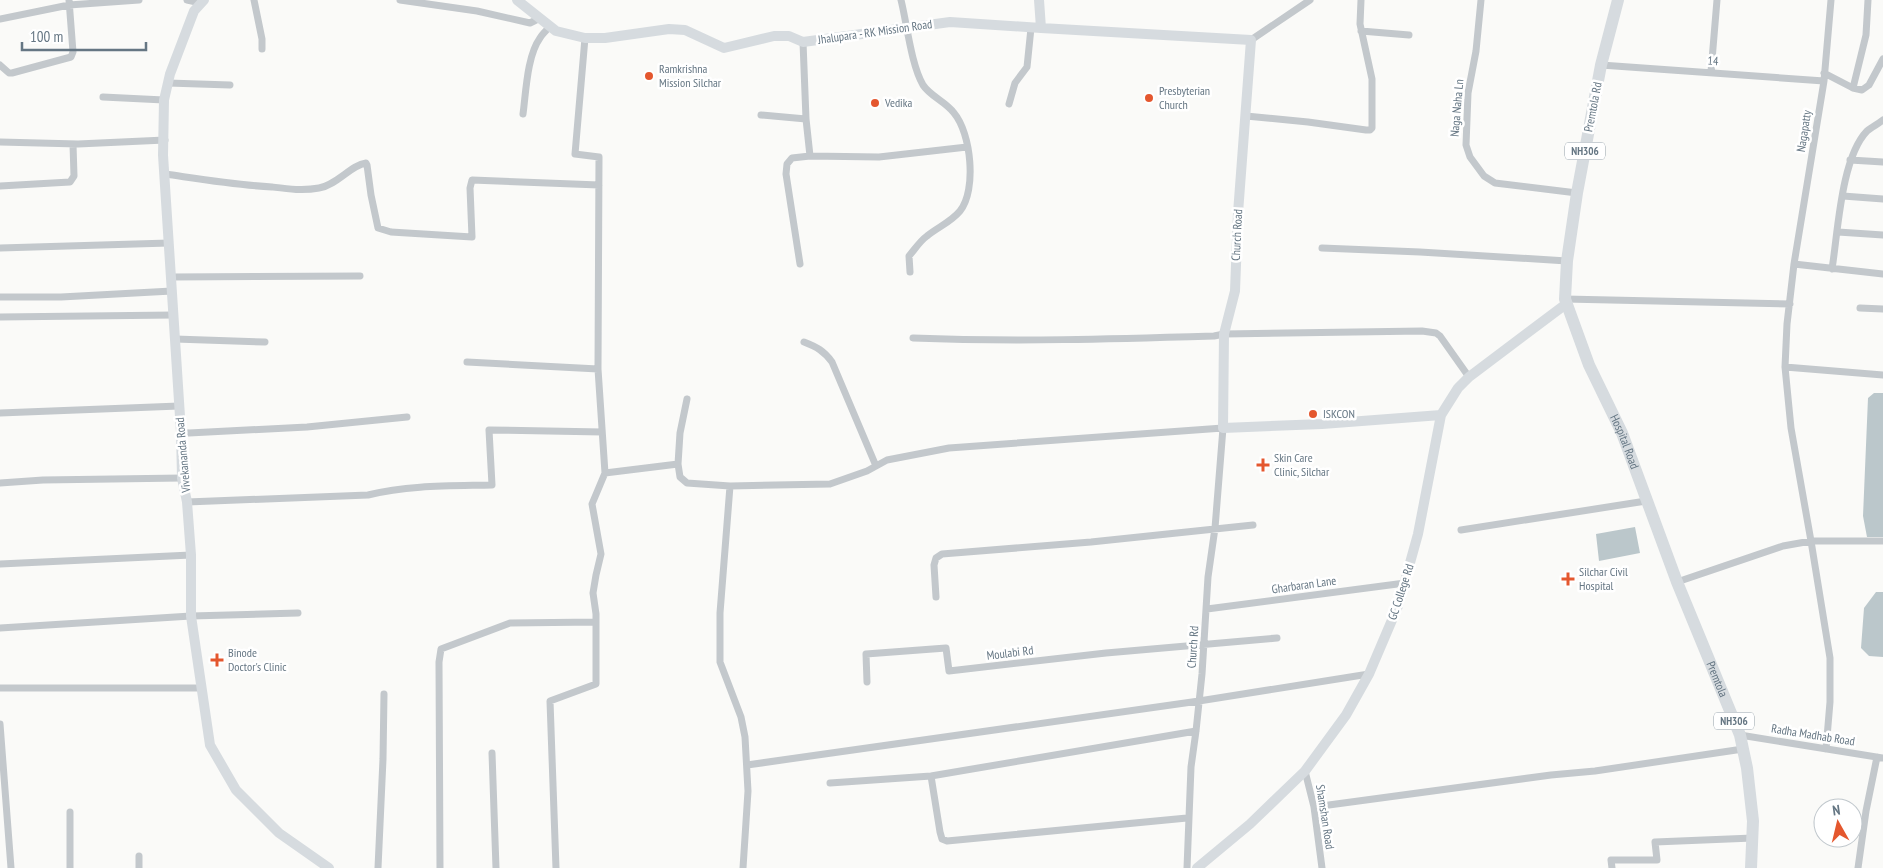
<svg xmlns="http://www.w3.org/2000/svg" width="1883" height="868" font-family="'PT Sans Narrow',sans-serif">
	<rect width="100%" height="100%" fill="#fafaf8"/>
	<path fill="#bbc7cb" d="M1874,393H1883V537H1867L1863,516L1868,398Z
		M1635,527L1640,553L1599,561L1596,534Z
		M1876,592H1883V657L1869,656L1861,648L1864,608Z"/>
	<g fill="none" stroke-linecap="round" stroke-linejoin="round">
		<path stroke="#c3c8cc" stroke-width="7" d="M187,0L201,3
			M254,0L262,39V49
			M400,0L477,11L530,23L540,18
			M901,0C907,24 911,64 923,85C930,96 946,102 954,113C971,133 977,190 960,211C951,222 938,227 927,236C920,241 915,249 909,256L910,272
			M1481,0L1476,51L1468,93L1466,145L1470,157L1484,176L1495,183L1577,193
			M0,19L69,5L139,0
			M1361,31L1409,35
			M585,38L575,154L599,157L598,369
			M1251,40L1310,0
			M0,65L9,73H12L71,57L73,52L69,0
			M1601,65L1824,81
			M1711,72L1717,0
			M1824,73L1853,88L1862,90L1869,85L1883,59
			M168,83L230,85
			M1853,88L1866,35L1868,0
			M103,97L164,100
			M1009,104L1015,83L1027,67L1031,28
			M523,114C526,92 527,56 540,38C542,34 547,30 550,26
			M761,115L806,119
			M1246,116L1308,122L1366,130H1370L1372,128V79L1360,24L1361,0
			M0,142L78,144L165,140
			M810,156L879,157L967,147
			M1850,160L1883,162
			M165,174C200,179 236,185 272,187C288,189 303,191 319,188C337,185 351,165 366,163L367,165L371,195L378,228L391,232L472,237L470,188L472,180L599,185
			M0,186L70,182L74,176L73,144
			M1843,196L1883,199
			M1838,232L1883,235
			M0,248L169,243
			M1322,248L1420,252L1567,261
			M800,264L786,174L787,164L792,158L810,156L806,119L803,42
			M1794,264L1883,274
			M1832,269C1838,232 1841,158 1867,131C1872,127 1878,124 1883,120
			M171,277L360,276
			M0,297H61L172,291
			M1565,299L1790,304
			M1860,308L1883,309
			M0,317L174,315
			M913,338C1014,342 1114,339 1214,336L1224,334L1422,331L1436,333L1440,336L1469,377
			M175,339L265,342
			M804,342C817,347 824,351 832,362L876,466
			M467,362L598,369L605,473L592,504L601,554L596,575L593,593L596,614V684L550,701L556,868
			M1785,367L1883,375
			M0,413L179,406
			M181,432L189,433L307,427L407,417
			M678,464L680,433L687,399
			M605,473L678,464L680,477L687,483L730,486
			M0,483L43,480L182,478
			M187,502L368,495C409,485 450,486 492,485L489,430L602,432
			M1461,530L1646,501
			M0,564L191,555
			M1677,582L1783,546L1811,541H1883
			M936,597L934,565L936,558L942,554L1091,542L1253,525
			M1207,609L1405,583
			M0,628L191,616L298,613
			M867,682L866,654L946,648L949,671L1106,653L1277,638
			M0,688H201
			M0,724L11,868
			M1740,735L1883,758
			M1826,749L1830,702V658L1811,541L1791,428L1785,367L1787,324L1794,264L1824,81L1831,0
			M492,753L496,868
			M747,765L1199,701L1369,674
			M1305,771L1314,807L1322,868
			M931,776L940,832L942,839L947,841L1187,818
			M830,783L931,776L1196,731
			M1314,807L1551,775L1595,771L1743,749
			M70,812V868
			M139,868V856
			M378,868L383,759L384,694
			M440,868L439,662L441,649L510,623L596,622
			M743,868L748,791L745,737L741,717L720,662V613L730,486L830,484L867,471L887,460L949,448L1223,428L1215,528L1208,577L1202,674L1196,731L1191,767L1187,868
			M1612,868L1611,860H1657L1655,842L1753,838
			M1858,868L1866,811L1877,757"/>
		<path stroke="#d6dbdf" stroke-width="10" d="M204,0L194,11L170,74L164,100L163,155L181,432L182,478L187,502L191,555V616L210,745L236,790L279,833L329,868
			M517,0L556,31L585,38H605L669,29L685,30L724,48L774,36H789L803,42L950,22L1041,28
			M1039,0L1041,28L1251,40L1238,213L1235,291L1224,334L1223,428L1322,424L1441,415
			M1197,868L1250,824L1305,771L1346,715L1369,674L1398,606L1418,534L1441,415L1458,388L1469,377L1566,304"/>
		<path stroke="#d6dbdf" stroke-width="12" id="s1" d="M1618,0L1601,65L1577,193L1567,261L1565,299L1589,365L1622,433L1677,582L1740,735L1747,768L1753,821L1751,868"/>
	</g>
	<g fill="#e4572e" stroke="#fff" stroke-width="2">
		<circle cx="649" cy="76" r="5"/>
		<circle cx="1149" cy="98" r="5"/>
		<circle cx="875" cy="103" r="5"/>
		<circle cx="1313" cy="414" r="5"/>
		<path d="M1260.5 457.5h5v5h5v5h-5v5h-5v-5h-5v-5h5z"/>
		<path d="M1565.5 571.5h5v5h5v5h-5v5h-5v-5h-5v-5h5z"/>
		<path d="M214.5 652.5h5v5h5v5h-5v5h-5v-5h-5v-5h5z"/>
	</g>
	<g text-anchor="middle" stroke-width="5" stroke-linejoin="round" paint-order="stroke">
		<g fill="#fff" stroke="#939fa8" stroke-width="1">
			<rect x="1565" y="142.5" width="40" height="17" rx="4"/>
			<rect x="1714" y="712.5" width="40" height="17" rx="4"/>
		</g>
		<g font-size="11" font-weight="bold" fill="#657683">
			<text x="1585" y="155">NH306</text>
			<text x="1734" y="725">NH306</text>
		</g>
		<g font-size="12" fill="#657683" stroke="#fff">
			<text transform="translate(875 32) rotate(-8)" y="4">Jhalupara - RK Mission Road</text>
			<text transform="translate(1713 61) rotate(4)" y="4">14</text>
			<text transform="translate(1593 107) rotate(-79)" y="4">Premtola Rd</text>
			<text transform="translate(1457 108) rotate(-85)" y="4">Naga Naha Ln</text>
			<text transform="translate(1804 131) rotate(-81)" y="4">Nagapatty</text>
			<text transform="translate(1237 235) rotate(-87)" y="4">Church Road</text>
			<text dy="4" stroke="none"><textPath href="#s1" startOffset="459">Hospital Road</textPath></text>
			<text transform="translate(183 455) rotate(-95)" y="4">Vivekananda Road</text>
			<text transform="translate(1304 585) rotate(-8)" y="4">Gharbaran Lane</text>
			<text transform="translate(1401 592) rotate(-72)" y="4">GC College Rd</text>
			<text transform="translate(1193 647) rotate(-86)" y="4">Church Rd</text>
			<text transform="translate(1010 653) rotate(-7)" y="4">Moulabi Rd</text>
			<text dy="4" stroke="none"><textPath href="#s1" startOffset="714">Premtola</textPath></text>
			<text transform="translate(1813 735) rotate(9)" y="4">Radha Madhab Road</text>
			<text transform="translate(1325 817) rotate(81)" y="4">Shamshan Road</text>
		</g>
		<g font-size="12" fill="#657683" stroke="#fff" text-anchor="start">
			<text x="659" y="73">Ramkrishna<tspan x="659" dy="14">Mission Silchar</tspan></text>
			<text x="1159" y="95">Presbyterian<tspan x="1159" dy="14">Church</tspan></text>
			<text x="885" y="107">Vedika</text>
			<text x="1323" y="418">ISKCON</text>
			<text x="1274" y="462">Skin Care<tspan x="1274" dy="14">Clinic, Silchar</tspan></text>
			<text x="1579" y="576">Silchar Civil<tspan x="1579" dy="14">Hospital</tspan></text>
			<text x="228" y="657">Binode<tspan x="228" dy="14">Doctor's Clinic</tspan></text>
		</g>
	</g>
	<g transform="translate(1838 823) rotate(352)"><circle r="24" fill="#ffffff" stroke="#c1c8cd"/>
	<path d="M0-4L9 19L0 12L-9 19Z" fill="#e4572e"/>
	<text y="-8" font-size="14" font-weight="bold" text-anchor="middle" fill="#657683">N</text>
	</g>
	<path d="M22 42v8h124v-8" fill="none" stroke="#657683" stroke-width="2.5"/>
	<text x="30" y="42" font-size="15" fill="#657683" stroke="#ffffff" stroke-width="4" paint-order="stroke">100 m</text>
</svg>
